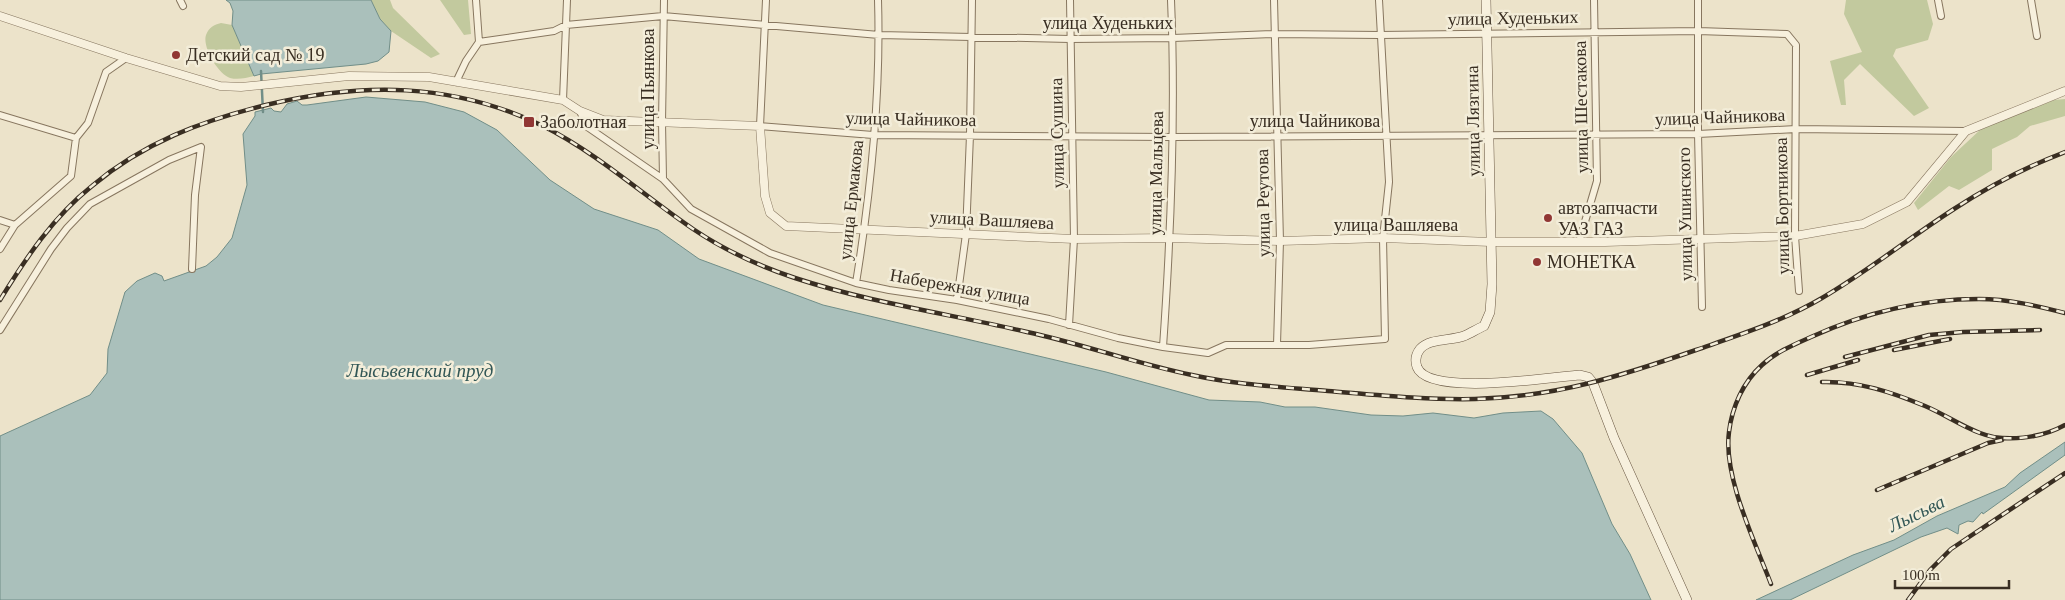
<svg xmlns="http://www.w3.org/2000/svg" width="2065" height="600" font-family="Georgia,serif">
	<rect width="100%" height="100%" fill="#ece3ca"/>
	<path fill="#c2c99e" d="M371,0H390L393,8L440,54L431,58L391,31L380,19Z
		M440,0H468L471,34L464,35Z
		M1846,0H1927L1933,24L1928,40L1896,49L1893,56L1929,108L1914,116L1860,64L1844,80L1846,105H1841L1830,61L1862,52L1844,14Z
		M221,23L232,25L254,76C246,78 238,80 230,78C218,74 202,47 206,35C209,27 214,25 221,23Z
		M2065,99V116L2030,126L2017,137L1992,149V170L1959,190L1949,186L1918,210L1914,203L1951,157L1981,129L2054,100Z"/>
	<path fill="#aac0bb" stroke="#718e88" d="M226,0H371L380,19L391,31L389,52L378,61L366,64L261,74L254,76L232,25L233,11L230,3Z
		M366,97L425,102L464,112L497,130L550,180L594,209L658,230L699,259L823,305L1106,372L1209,400L1260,402L1285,407H1315L1371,415L1403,416L1433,413L1474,418L1503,413L1541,411L1553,419L1582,453L1612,524L1630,554L1651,600H0V436L90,395L107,373L108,349L125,292L137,281L155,273L162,276L164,281L206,266L217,257L232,238L247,185L243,134L255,116V112L271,108L274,111L281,112L287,104L297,101L302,105H307Z
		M2065,442V455L1983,514L1982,512L1973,522L1968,521L1959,525L1958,534L1947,528L1921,537L1790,600H1756L1853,555L1894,540L1937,516L2005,487L2020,473Z"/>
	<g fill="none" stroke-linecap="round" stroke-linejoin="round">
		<path stroke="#718e88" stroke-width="2.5" d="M261,71L263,112"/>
		<defs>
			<path id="minor" d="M180,0L183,6
				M476,0L479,42
				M766,0L760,126L873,135L1172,137L1698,134L1796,129L1966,131
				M1274,0L1280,241L1277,345
				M1698,0V134L1702,307
				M1938,0L1941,16
				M2031,0L2037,36
				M456,82L466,61L479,42L554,31L566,25L663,16L879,35L1070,39L1173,38L1275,34L1380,35L1698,31L1787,34L1796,45L1795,236L1799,291
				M563,100L567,0
				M580,111L586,126L663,179L691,209L770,253L856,283L889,290L957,300L1049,319L1118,338L1163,347L1208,353L1226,345H1309L1385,339L1383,238L1389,182L1379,0
				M0,115L76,138
				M663,179L662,122L664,0
				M0,220L15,225
				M1579,242L1597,181L1594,0
				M0,249L15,225L71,176L76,138L88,123L106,72L126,58
				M856,283C871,190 881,94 878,0
				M957,300L966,234L970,135L972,0
				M1069,325L1074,239L1070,0
				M0,330L51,249L67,228L90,204L169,160L201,147L195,195L192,269
				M1163,347C1171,232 1176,115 1171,0"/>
			<path id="tertiary" d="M0,16L126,58L220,86L241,87L349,76L429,77L563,100L580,111L603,120L760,126L765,196L770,213L786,226L1074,239L1170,238L1280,241L1383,238L1491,242H1605L1795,236L1863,224L1907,202L1966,131L2065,91"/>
			<path id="secondary" d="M1486,0L1492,284L1490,312L1484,326C1477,329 1471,333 1464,336C1450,341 1430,338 1420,349C1416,354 1415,361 1417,367C1428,397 1552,377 1580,375L1588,377L1593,383L1614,438L1687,600"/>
		</defs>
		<use href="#minor" stroke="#87765f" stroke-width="8"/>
		<use href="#tertiary" stroke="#87765f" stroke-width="9"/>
		<use href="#secondary" stroke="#695742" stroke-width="10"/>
		<use href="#minor" stroke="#f7f0dd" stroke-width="6"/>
		<use href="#tertiary" stroke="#f7f0dd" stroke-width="8"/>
		<use href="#secondary" stroke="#f7f0dd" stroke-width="9"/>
		<defs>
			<path id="rail" d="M0,300C26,258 53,217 92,186C143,143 201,121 266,105C362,82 452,82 543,126C597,153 643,195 693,229C724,250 759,266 795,278C871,303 950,314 1027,332C1083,344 1137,364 1192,375C1237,385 1283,387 1328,391C1377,395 1426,400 1475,399C1556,397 1621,376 1696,350C1739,335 1783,321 1822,298C1868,271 1909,238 1954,209C1989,186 2026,167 2065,152
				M1894,350L1950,339
				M1845,357L1929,335L1963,332L2040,330
				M1807,375L1858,360
				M1822,382C1859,381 1891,392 1925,406C1944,414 1961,426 1980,433C2005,443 2042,438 2065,425
				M1877,490L1988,443L2002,440
				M1771,584C1755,542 1723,476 1729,432C1732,407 1743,382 1762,365C1776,352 1793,345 1811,337C1864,313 1920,299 1979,299C2009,299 2037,306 2065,313
				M1908,600L1930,570L1951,549L2065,473"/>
		</defs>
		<use href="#rail" stroke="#392e22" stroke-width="4.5"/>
		<use href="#rail" stroke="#f3edd9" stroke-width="2.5" stroke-dasharray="8" stroke-linecap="butt"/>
	</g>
	<g fill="#913734" stroke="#f3edd9" stroke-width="2">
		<circle cx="176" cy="55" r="5"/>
		<rect x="523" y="116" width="12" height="12" rx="2.5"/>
		<circle cx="1548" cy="218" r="5"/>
		<circle cx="1537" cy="262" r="5"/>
	</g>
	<g text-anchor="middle" stroke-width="5" stroke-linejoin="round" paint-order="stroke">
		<g font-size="18" fill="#392e22" stroke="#f3edd9">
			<text transform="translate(1513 18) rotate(-1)" y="6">улица Худеньких</text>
			<text x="1108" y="29">улица Худеньких</text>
			<text transform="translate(648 89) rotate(-90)" y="6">улица Пьянкова</text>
			<text transform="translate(1581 107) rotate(-91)" y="6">улица Шестакова</text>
			<text transform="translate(1720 117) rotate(-2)" y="6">улица Чайникова</text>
			<text transform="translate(911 119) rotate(1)" y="6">улица Чайникова</text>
			<text x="1315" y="127">улица Чайникова</text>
			<text transform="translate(1473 121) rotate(-91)" y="6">улица Лязгина</text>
			<text transform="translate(1057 133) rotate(-91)" y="6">улица Сушина</text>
			<text transform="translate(1156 173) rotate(-89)" y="6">улица Мальцева</text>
			<text transform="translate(851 200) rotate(-84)" y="6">улица Ермакова</text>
			<text transform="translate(1263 203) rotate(-91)" y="6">улица Реутова</text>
			<text transform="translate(1782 206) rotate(-91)" y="6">улица Бортникова</text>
			<text transform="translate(1685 214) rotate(-91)" y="6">улица Ушинского</text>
			<text transform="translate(992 220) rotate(3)" y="6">улица Вашляева</text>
			<text x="1396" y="231">улица Вашляева</text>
			<text transform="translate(960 287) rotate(10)" y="6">Набережная улица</text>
		</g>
		<g font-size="18" fill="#392e22" stroke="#f3edd9" text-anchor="start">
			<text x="186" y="61">Детский сад № 19</text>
			<text x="540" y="128">Заболотная</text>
			<text x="1558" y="214">автозапчасти<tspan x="1558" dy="21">УАЗ ГАЗ</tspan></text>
			<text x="1547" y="268">МОНЕТКА</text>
		</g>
		<g font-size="19" font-style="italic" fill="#325756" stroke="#f3edd9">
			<text x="420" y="377">Лысьвенский пруд</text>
			<text transform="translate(1916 513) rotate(-26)" y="7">Лысьва</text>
		</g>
	</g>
	<path d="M1895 580v8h114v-8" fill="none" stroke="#392e22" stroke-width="2.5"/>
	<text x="1902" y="580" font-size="15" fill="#392e22" stroke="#f3edd9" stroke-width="4" paint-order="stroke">100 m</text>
</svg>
